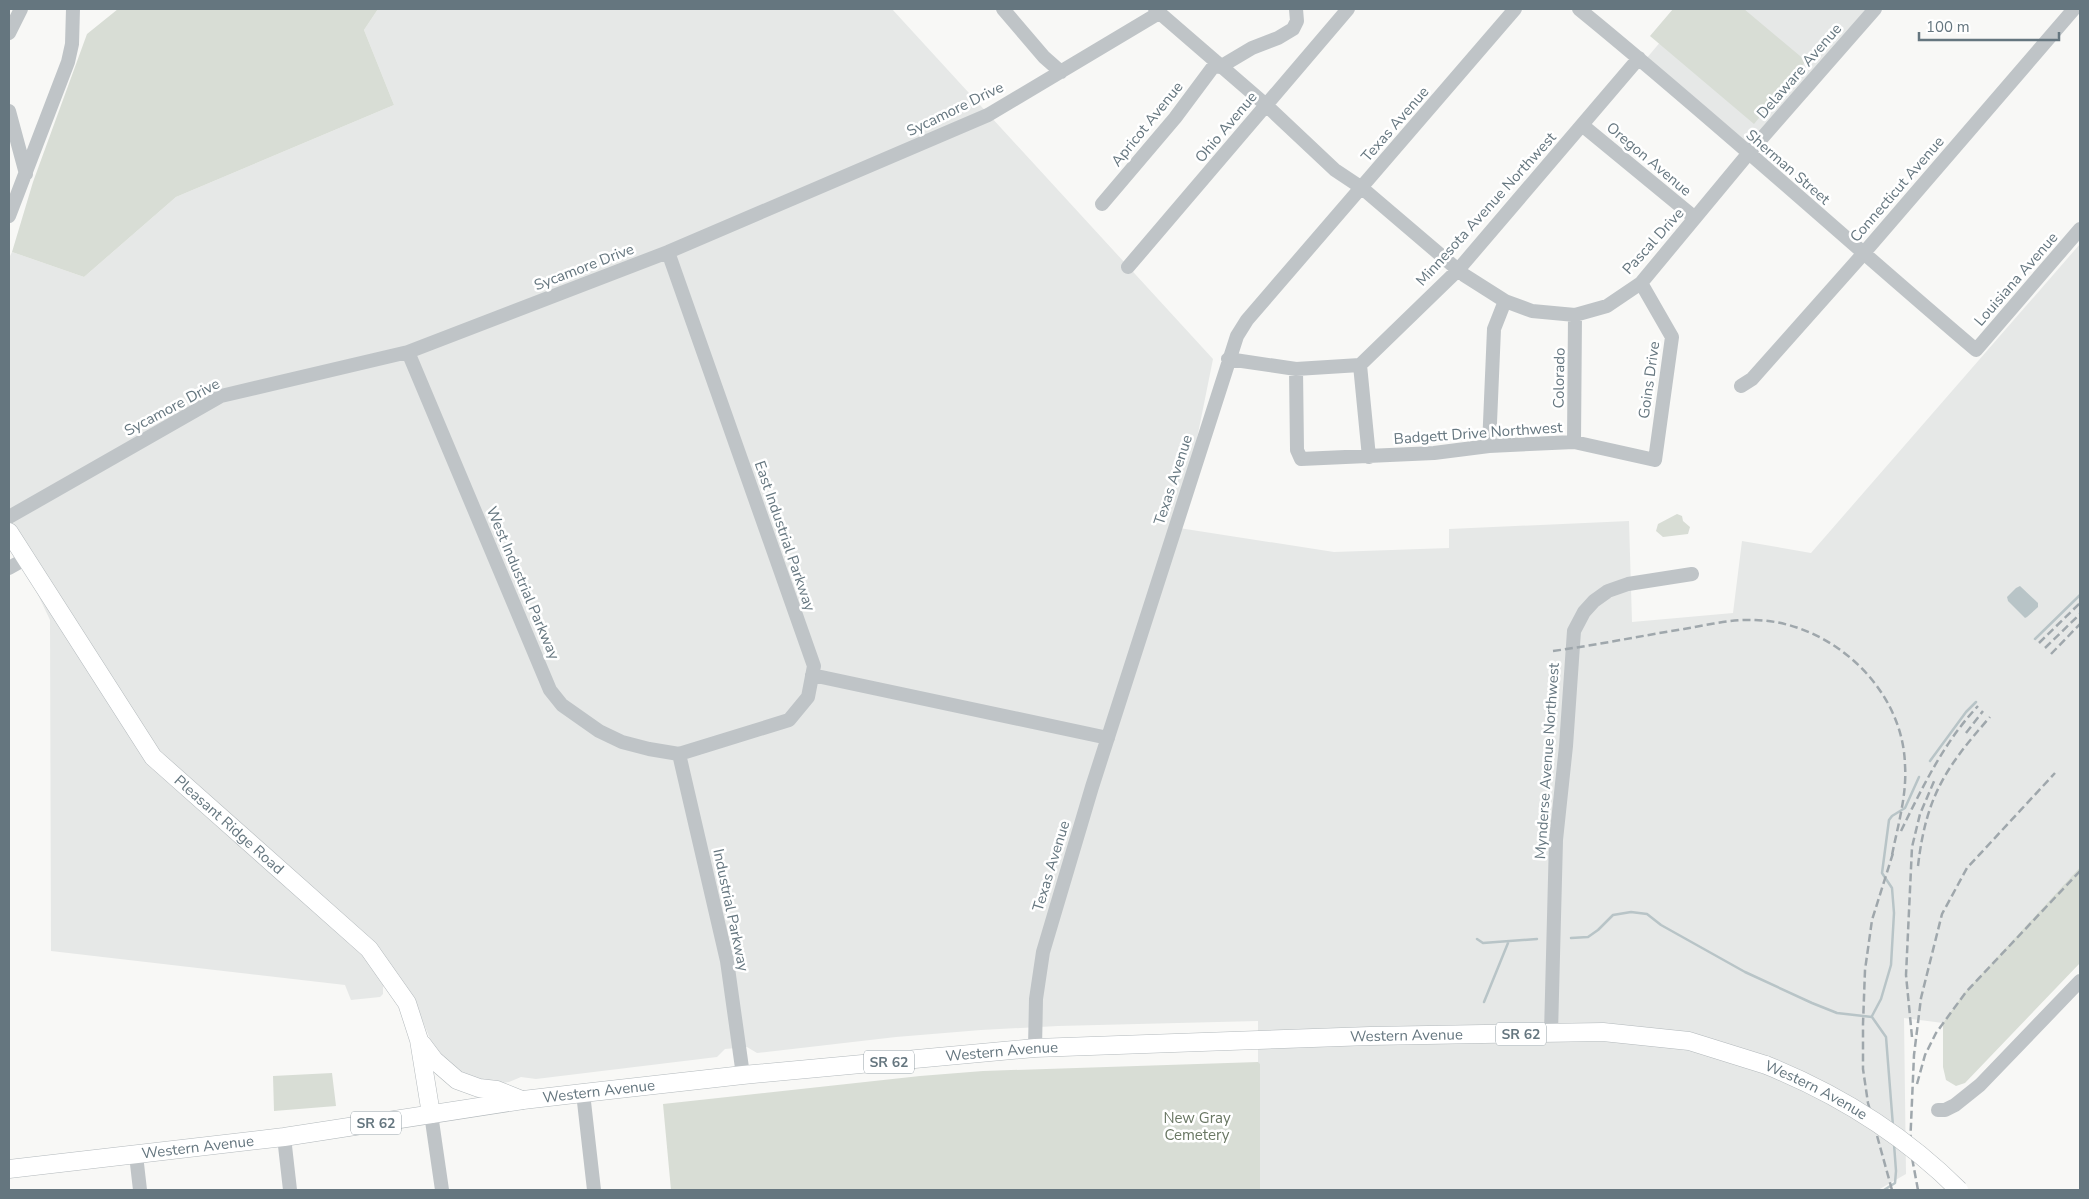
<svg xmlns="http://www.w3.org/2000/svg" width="2089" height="1199" font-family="'Nunito Sans',sans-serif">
	<rect width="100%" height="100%" fill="#f8f8f6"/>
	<path fill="#e6e8e7" d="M378,9H892L1213,359L1179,528L1334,552L1449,548V529L1629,521L1632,622L1733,613L1742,541L1811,553L2080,244V867L1964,993L1943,1023L1904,1018L1906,1174L1878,1190H1260V1064H1258V1021L1058,1026L981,1030L896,1037L757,1053L747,1047L725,1049L717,1057L536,1079L521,1077L509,1082L490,1085L460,1076L435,1051L417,1007L400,978L383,987V994L380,997L351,1000L345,985L51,951L50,620L9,534V258L12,252L84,277L176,197L394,105L364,30Z
		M1688,9H1867L1749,146L1646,59Z"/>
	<path fill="#d8ddd5" d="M118,9H378L364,30L394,105L176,197L84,277L12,252L33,182L87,34Z
		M1673,9H1744L1806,61L1754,124L1650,36Z
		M1677,514L1682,516L1683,521L1690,527L1688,534L1663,537L1656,531L1658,524Z
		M2080,867V963L1965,1083L1956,1086L1946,1080L1943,1067V1023L1964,993Z
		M1258,1062L1260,1064V1190H671L663,1104L920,1076L983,1071Z
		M332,1073L336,1106L274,1111L273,1076Z"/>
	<path fill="#b8c4c7" d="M2020,586L2038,603V607L2027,617L2025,618L2008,601L2007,597L2016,588Z"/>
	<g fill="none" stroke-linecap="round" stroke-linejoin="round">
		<path stroke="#b8c4c7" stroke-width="2.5" d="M2035,639L2080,595
			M1930,761L1966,712L1976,702
			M1571,938L1588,937L1598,930L1613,915L1631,912L1647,914L1661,925L1745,972L1812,1003L1837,1013L1872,1017L1886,1037L1893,1126
			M1477,939L1483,943L1537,939
			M1484,1002L1508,943
			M1872,1016L1881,999L1891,965L1894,913L1892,888L1882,873L1889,820L1892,816L1905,808L1919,777
			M1884,1190L1895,1183L1896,1171L1894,1144"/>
		<defs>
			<g id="major">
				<path id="s1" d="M9,532L153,757L369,949L407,1003L419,1040L431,1114"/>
				<path d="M422,1044L434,1060L457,1080L479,1088L497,1090L522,1100"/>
				<path id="s2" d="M9,1169L284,1137L523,1100L583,1093L743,1075L1035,1048L1370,1036L1603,1032L1689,1041L1766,1065"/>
			</g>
		</defs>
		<use href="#major" stroke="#b3b9bc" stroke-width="19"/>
		<path stroke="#bfc4c7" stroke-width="14" d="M1003,9L1044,57L1061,72
			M1155,9L1266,105L1335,170L1362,188L1464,275L1505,301L1532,311L1575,315L1607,306L1641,283L1748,154L1875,9
			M1579,9C1714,119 1843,237 1976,350L2080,229
			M9,33L21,9
			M1220,67L1252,48L1278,38L1293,29L1297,21L1296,9
			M9,111L26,174
			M1582,125L1695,218
			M1102,204L1175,118L1216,63
			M9,216L68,62L72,44L73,9
			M1128,267L1348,9
			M408,352L550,690L562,705L599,731L622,742L649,749L679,754L789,720L808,697L814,666L668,252
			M1228,359L1296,369L1360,365L1458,270L1639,58
			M1360,365L1369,457
			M1296,369L1297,450L1301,459L1434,453L1489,446L1574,442L1655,460L1672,337L1641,283
			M1741,386L1752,379L1863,254L2074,9
			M1574,442L1575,315
			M1489,446L1494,329L1505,301
			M9,517L221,396L408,352L668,252L988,115L1159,13
			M9,568L25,559
			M812,675L1108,738
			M679,754L727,961L743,1075
			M1551,1033L1556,840L1566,746L1574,631L1584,612L1594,601L1608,591L1628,584L1692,574
			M1035,1048L1036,999L1043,952L1092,787L1237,336L1247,320L1515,9
			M583,1093L594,1190
			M1938,1110H1945L1955,1105L1980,1085L2080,981
			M431,1114L442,1190
			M284,1137L290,1190
			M136,1155L140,1190"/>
		<use href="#major" stroke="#fff" stroke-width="18"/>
		<path stroke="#9fa7ac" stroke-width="2.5" stroke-dasharray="8 4" stroke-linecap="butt" d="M2039,643L2080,603
			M2045,648L2080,614
			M1553,651C1597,645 1640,636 1684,629C1707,625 1732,619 1755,620C1831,622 1903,688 1905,765C1907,795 1898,825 1892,855
			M2051,654L2080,624
			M1966,733L1983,711
			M1901,831C1922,788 1944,742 1978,706
			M1918,866C1926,797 1945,768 1990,717
			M1912,1037L1906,975L1912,847L1920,814L1935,779
			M1917,1084L1925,1055L1936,1033L1966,992L2080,871
			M1892,1190L1868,1103L1863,1069V1024L1865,970L1872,920L1894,850
			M1918,1190L1910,1147L1914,1055L1921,998L1942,914L1967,868L2055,773"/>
		<defs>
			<g id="major-bridge">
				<path id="s3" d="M1766,1065C1838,1094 1904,1135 1959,1190"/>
			</g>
		</defs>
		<use href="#major-bridge" stroke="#b3b9bc" stroke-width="19" stroke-linecap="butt"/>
		<use href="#major-bridge" stroke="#fff" stroke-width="18"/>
	</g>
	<g text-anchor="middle" stroke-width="5" stroke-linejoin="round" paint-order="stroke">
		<g fill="#fff" stroke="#939fa5" stroke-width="1">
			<rect x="1496" y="1022.5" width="50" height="23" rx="4"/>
			<rect x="864" y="1050.5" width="50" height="23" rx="4"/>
			<rect x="351" y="1111.5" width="50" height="23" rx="4"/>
		</g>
		<g font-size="14" font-weight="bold" fill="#65767f">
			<text x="1521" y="1039">SR 62</text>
			<text x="889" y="1067">SR 62</text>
			<text x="376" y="1128">SR 62</text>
		</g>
		<g font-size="15" fill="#65767f" stroke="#fff">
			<text transform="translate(1799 71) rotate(-49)" y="5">Delaware Avenue</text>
			<text transform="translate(955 109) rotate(-26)" y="5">Sycamore Drive</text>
			<text transform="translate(1147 124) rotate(-51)" y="5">Apricot Avenue</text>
			<text transform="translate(1395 124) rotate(-49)" y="5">Texas Avenue</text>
			<text transform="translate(1226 127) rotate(-50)" y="5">Ohio Avenue</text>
			<text transform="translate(1649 159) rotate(40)" y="5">Oregon Avenue</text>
			<text transform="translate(1788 167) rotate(41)" y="5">Sherman Street</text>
			<text transform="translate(1897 189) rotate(-49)" y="5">Connecticut Avenue</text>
			<text transform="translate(1486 209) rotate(-48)" y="5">Minnesota Avenue Northwest</text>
			<text transform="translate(1653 241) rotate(-48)" y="5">Pascal Drive</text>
			<text transform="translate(584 267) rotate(-21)" y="5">Sycamore Drive</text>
			<text transform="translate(2016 279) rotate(-49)" y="5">Louisiana Avenue</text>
			<text transform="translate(1559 378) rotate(-89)" y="5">Colorado</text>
			<text transform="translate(1649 380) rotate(-82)" y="5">Goins Drive</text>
			<text transform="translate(172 407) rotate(-28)" y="5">Sycamore Drive</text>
			<text transform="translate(1478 433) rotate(-4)" y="5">Badgett Drive Northwest</text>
			<text transform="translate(1173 480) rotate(-72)" y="5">Texas Avenue</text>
			<text transform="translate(785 536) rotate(71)" y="5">East Industrial Parkway</text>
			<text transform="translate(523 583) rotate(67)" y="5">West Industrial Parkway</text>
			<text transform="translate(1547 761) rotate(-86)" y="5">Mynderse Avenue Northwest</text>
			<text dy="5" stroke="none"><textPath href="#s1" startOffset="369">Pleasant Ridge Road</textPath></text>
			<text transform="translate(1051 866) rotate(-73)" y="5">Texas Avenue</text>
			<text transform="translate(731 910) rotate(78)" y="5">Industrial Parkway</text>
			<text dy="5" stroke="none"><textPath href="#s2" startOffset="1405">Western Avenue</textPath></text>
			<text dy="5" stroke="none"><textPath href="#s2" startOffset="1000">Western Avenue</textPath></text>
			<text dy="5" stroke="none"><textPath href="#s2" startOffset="595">Western Avenue</textPath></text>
			<text dy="5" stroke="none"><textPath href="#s3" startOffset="56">Western Avenue</textPath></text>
			<text dy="5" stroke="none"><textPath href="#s2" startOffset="190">Western Avenue</textPath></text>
		</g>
		<g font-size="15" fill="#697763" stroke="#fff">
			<text x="1197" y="1123">New Gray<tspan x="1197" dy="17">Cemetery</tspan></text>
		</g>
	</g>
	<rect width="2089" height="1199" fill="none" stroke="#65767f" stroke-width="20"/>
	<path d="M1919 32v8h140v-8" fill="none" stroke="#65767f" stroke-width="2.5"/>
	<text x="1926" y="32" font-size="15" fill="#65767f" stroke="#ffffff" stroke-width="4" paint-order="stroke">100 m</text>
</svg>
